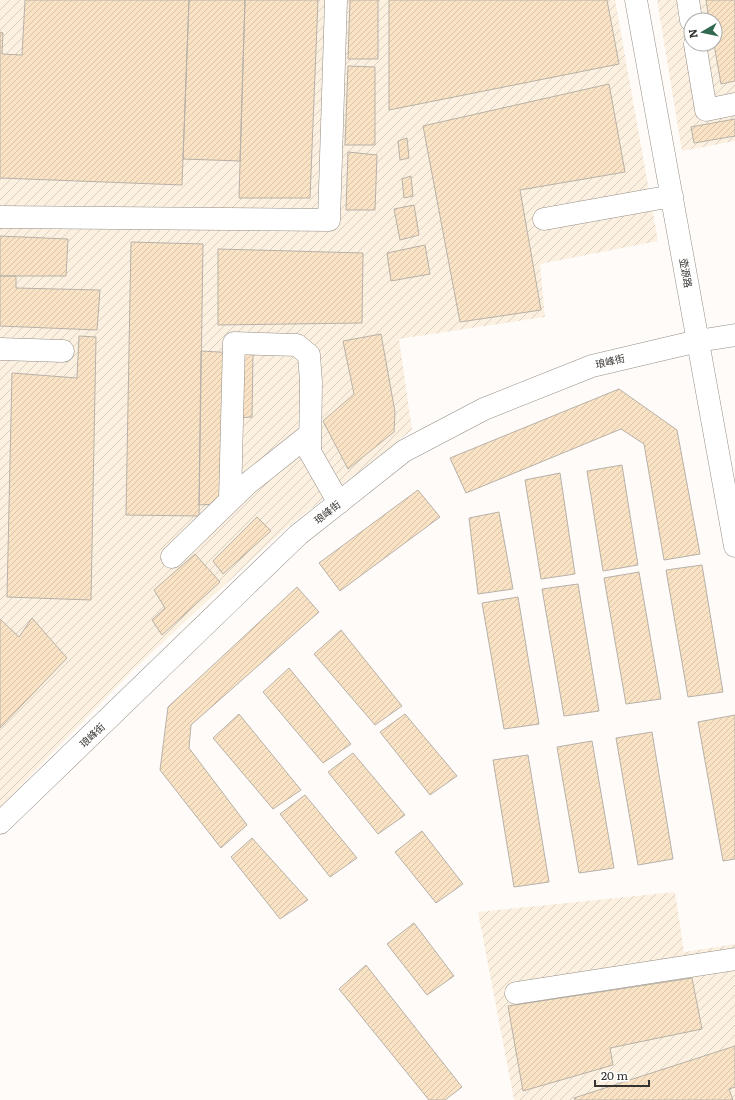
<svg xmlns="http://www.w3.org/2000/svg" width="735" height="1100" font-family="Literata,'Noto Sans SC',serif">
	<defs>
		<pattern id="industrial-furrows" width="10" height="10" patternUnits="userSpaceOnUse"><rect width="10" height="10" fill="#fcf1e1"/><path d="M-1 1l2-2M0 10L10 0M9 11l2-2" fill="none" stroke="#d9cfc1"/></pattern>
		<pattern id="building-hatch" width="6" height="6" patternUnits="userSpaceOnUse"><rect width="6" height="6" fill="#fae3c5"/><path d="M-1 1l2-2M0 6l6-6M5 7l2-2" fill="none" stroke="#d7c3aa"/></pattern>
	</defs>
	<rect width="100%" height="100%" fill="#fefbf8"/>
	<path fill="url(#industrial-furrows)" fill-rule="evenodd" d="M0,0H615L658,241L540,264L545,317L399,339L412,430L285,529L133,670L0,807Z
		M657,0H735V141L682,151ZM691,20H715V44H691Z
		M675,892L684,952L735,944V1100H514L478,912Z"/>
	<path fill="url(#building-hatch)" stroke="#b7b1a8" d="M25,0H189L182,185L0,178V32L3,33L2,54L22,55Z
		M189,0H245L240,161L183,159Z
		M245,0H318L310,198H239Z
		M350,0H378V59H348Z
		M389,0H607L619,64L389,110Z
		M706,0H735V81L721,84L714,44L715,20H709Z
		M348,66L375,67V145H345Z
		M609,84L625,172L520,190L541,310L460,322L423,126Z
		M735,119V136L694,143L691,127Z
		M407,138L409,158L400,160L398,141Z
		M348,152L377,155L375,210H346Z
		M411,176L413,196L404,198L402,179Z
		M414,205L419,235L400,240L394,209Z
		M0,236L68,239L66,276H0Z
		M131,242L203,244L199,516L126,515Z
		M425,245L430,274L391,281L387,253Z
		M218,249L363,253L362,323L218,325Z
		M0,276H16V288L100,290L97,330L0,326Z
		M381,334L395,412L394,432L348,469L323,421L354,394L343,341Z
		M79,336L96,337L91,600L7,597L12,373L77,378Z
		M201,351L253,354L252,417L222,419L219,504L199,505Z
		M619,389L677,430L700,554L664,560L644,444L621,429L466,493L450,458Z
		M622,465L638,565L603,571L587,471Z
		M560,473L575,574L541,579L525,480Z
		M418,490L440,517L340,591L319,563Z
		M499,512L513,589L478,594L469,518Z
		M257,517L271,531L223,574L213,561Z
		M195,554L220,582L162,635L152,620L165,608L154,590Z
		M702,565L723,692L688,697L666,570Z
		M639,572L661,699L626,704L604,578Z
		M578,584L599,711L564,716L542,589Z
		M297,587L319,612L191,725L189,748L247,825L221,848L160,770L168,707Z
		M518,597L539,724L504,729L482,603Z
		M32,618L67,658L0,728V619L19,637Z
		M341,630L402,706L375,725L314,654Z
		M289,668L351,744L323,763L263,692Z
		M239,714L301,790L273,809L213,738Z
		M405,714L457,776L430,795L380,732Z
		M735,715V859L723,861L698,722Z
		M652,732L673,859L638,865L616,738Z
		M592,741L614,868L579,873L557,747Z
		M353,753L405,815L378,834L328,772Z
		M528,755L549,882L514,887L493,760Z
		M305,795L357,858L330,877L280,814Z
		M422,831L463,884L436,903L395,852Z
		M252,838L308,900L280,919L231,857Z
		M414,923L454,976L427,995L387,944Z
		M366,965L462,1087L445,1100H429L339,989Z
		M692,978L702,1029L610,1048L613,1065L523,1091L508,1006Z
		M735,1046V1087L729,1089L733,1100H575L574,1098Z"/>
	<g fill="none" stroke-linecap="round" stroke-linejoin="round">
		<defs>
			<path id="minor" d="M636,0L735,546
				M688,0L691,20
				M695,44L706,110L735,104
				M0,217L329,220L336,0
				M544,219L672,196
				M0,349L63,351
				M230,500L234,343L297,345L309,355L311,382L310,452L339,503
				M172,557L247,484L310,434
				M0,823L298,535L404,451L484,409L592,366L698,341L735,335
				M516,993L735,959"/>
		</defs>
		<use href="#minor" stroke="#948e86" stroke-width="23"/>
		<use href="#minor" stroke="#fff" stroke-width="22"/>
	</g>
	<g text-anchor="middle" stroke-width="3" stroke-linejoin="round" paint-order="stroke">
		<g font-size="10" fill="#35332f" stroke="#fff">
			<text transform="translate(686 273) rotate(80)" y="4">壶源路</text>
			<text transform="translate(610 361) rotate(-13)" y="4">琅峰街</text>
			<text transform="translate(327 512) rotate(-38)" y="4">琅峰街</text>
			<text transform="translate(92 735) rotate(-44)" y="4">琅峰街</text>
		</g>
	</g>
	<g transform="translate(703 32) rotate(261)"><circle r="19" fill="#ffffff" stroke="#aeadac"/>
	<path d="M0-3L7 15L0 10L-7 15Z" fill="#326a51"/>
	<text y="-6" font-size="11" font-weight="bold" text-anchor="middle" fill="#35332f">N</text>
	</g>
	<path d="M595 1080v6h54v-6" fill="none" stroke="#35332f" stroke-width="2"/>
	<text x="601" y="1080" font-size="12" fill="#35332f" stroke="#ffffff" stroke-width="3" paint-order="stroke">20 m</text>
</svg>
